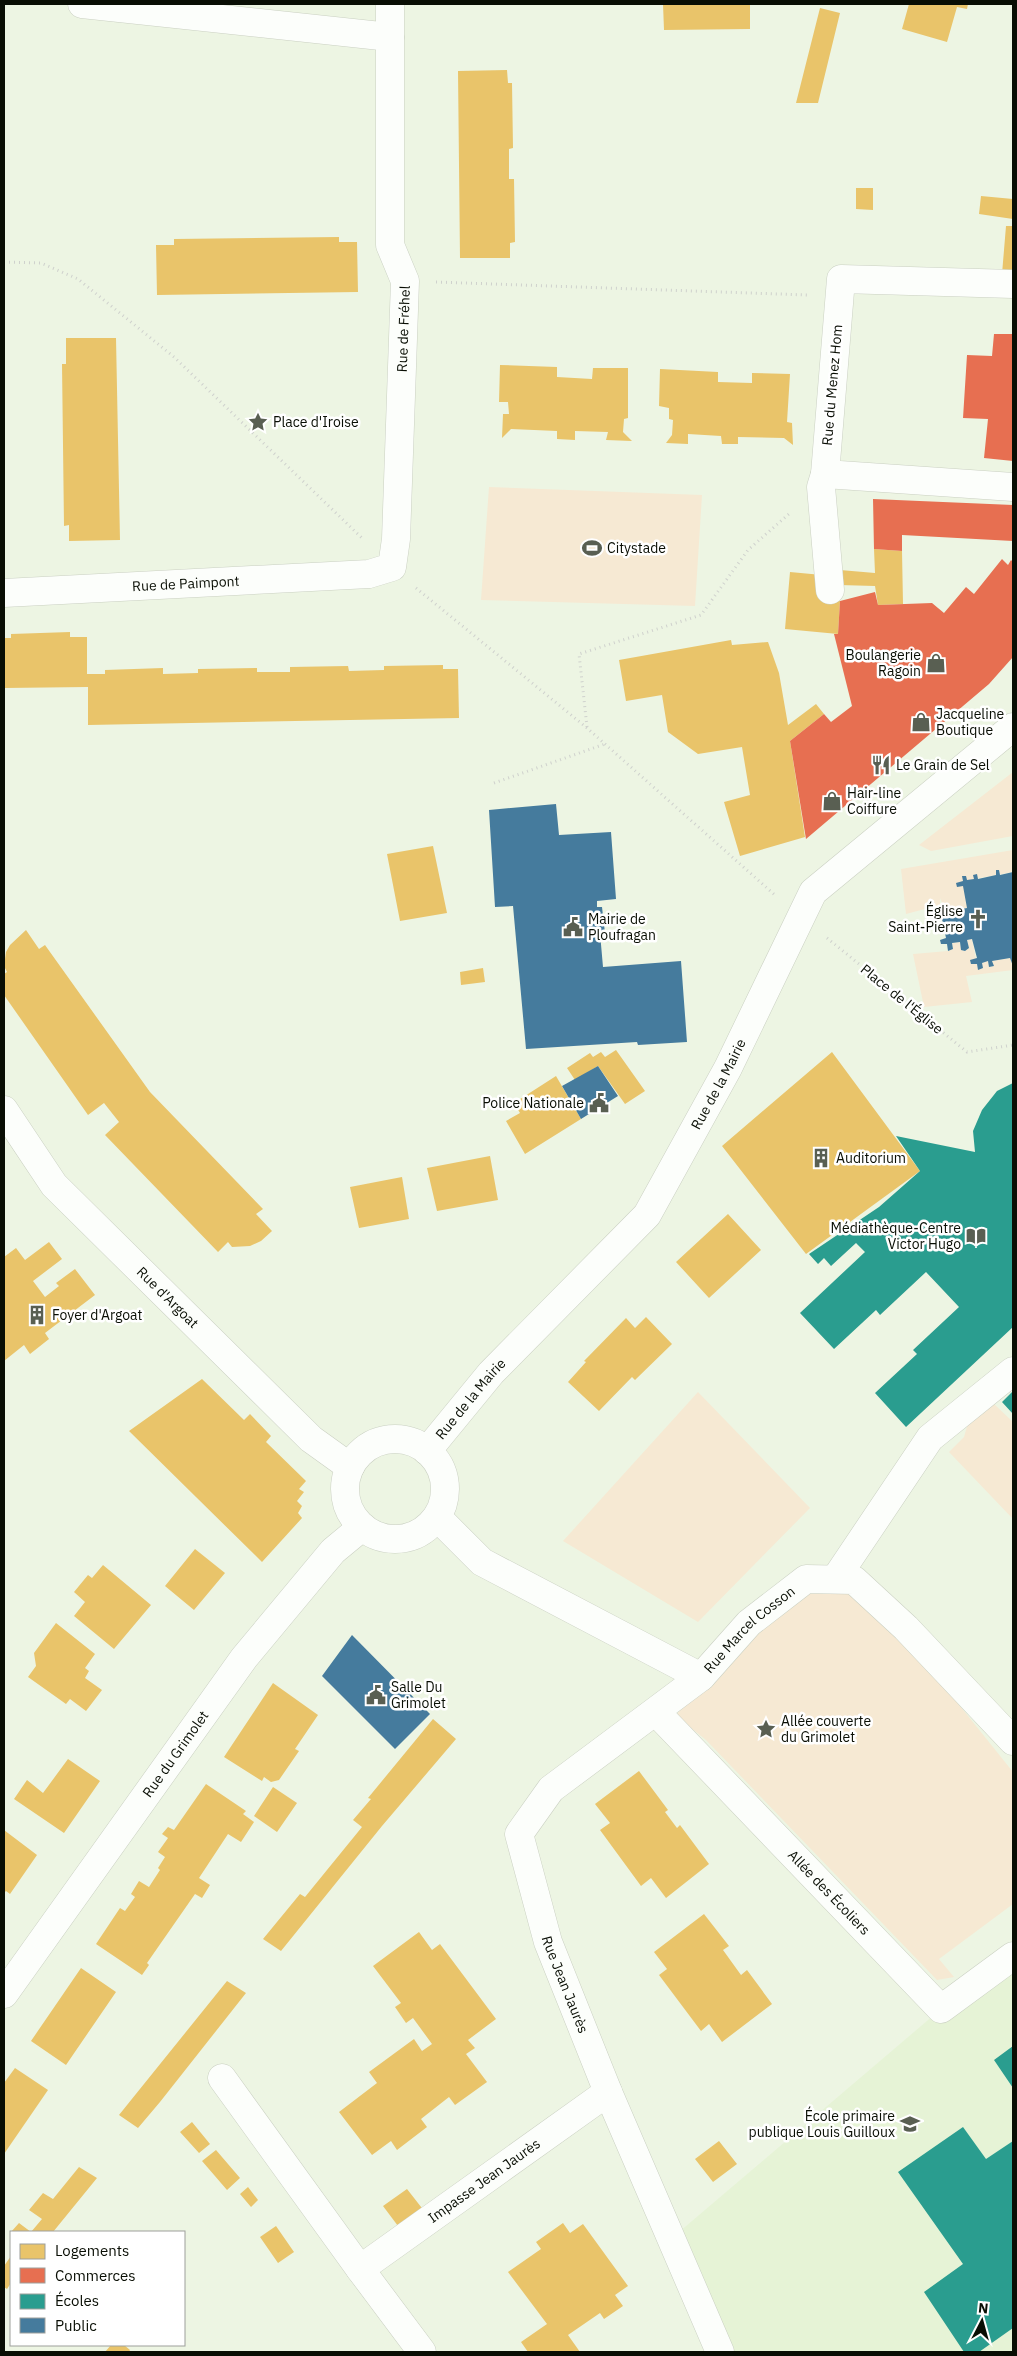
<svg xmlns="http://www.w3.org/2000/svg" width="1017" height="2356" font-family="'IBM Plex Sans',sans-serif">
	<rect width="100%" height="100%" fill="#edf5e3"/>
	<path fill="#e6f3d6" d="M1013,1961V2352H730L672,2238L941,2009Z"/>
	<path fill="#f6e9d3" d="M489,487L702,495L695,606L481,600Z
		M1013,772V836L931,851L919,845Z
		M1013,850V872L974,879L967,908L946,912L940,898V905L906,914L901,869Z
		M972,939L978,969L982,963L988,961L989,967L994,966L992,961L1010,958L1013,962V970L966,976L972,1002L924,1007L913,954L948,951L953,949L952,943L960,942L961,950L965,951L969,948L967,940Z
		M698,1392L810,1508L698,1622L563,1541Z
		M993,1403L1013,1422V1519L949,1452L964,1437L968,1423Z
		M836,1578L899,1630L1013,1772V1904L939,1959L954,1977L937,1980L706,1740L676,1716L701,1677L749,1623Z"/>
	<path fill="#e9c46a" d="M663,4H750V29L664,30Z
		M909,4H968L967,9L957,7L947,42L902,29Z
		M820,8L840,13L818,103H796Z
		M507,70L508,83H512L513,148L509,149V179H514L515,242L510,243V258H460L458,71Z
		M856,188H873V210L856,209Z
		M981,196L1013,199V219L979,214Z
		M1006,226H1013V274H1002Z
		M339,237V242H357L358,292L157,295L156,245H174V239Z
		M66,338H116L120,540L69,541V525L64,526L62,364H66Z
		M500,365L557,367V377L592,379L593,368H628V418L624,419L623,432L632,441L606,440L608,432L575,431V440L557,439V431L511,429L502,438L503,414H509L508,402H499Z
		M660,369L718,372V382L752,383V373L790,374L787,422L792,423L793,445L784,438L738,437V444H722L721,436L688,434V444L666,443L672,435L673,420L669,419V408L659,406Z
		M874,549L902,551L903,604L878,605L875,586L839,585L840,570L875,573Z
		M790,572L822,575L821,599L840,601L838,634L785,629Z
		M70,632V637H87V674H105V670L163,668V674L198,673V669L257,668V672H290V667L348,666L349,671L384,670V666L443,665V669H458L459,718L88,725V687L4,688V638H11V634Z
		M731,640L732,645L768,642L779,673L788,725L816,704L824,714L790,741L805,837L740,856L724,802L750,795L742,747L698,754L668,732L662,695L626,701L619,660Z
		M433,846L447,913L400,921L387,854Z
		M26,930L39,949L45,945L150,1092L263,1209L256,1214L272,1231L261,1241L250,1246L232,1247L228,1242L218,1252L105,1135L119,1122L104,1103L88,1115L4,995V974L7,972L4,966L6,952L10,945Z
		M483,968L485,982L461,985L460,972Z
		M616,1050L645,1091L625,1104L598,1066L575,1080L567,1068L590,1053L593,1057L601,1052L605,1057Z
		M832,1052L920,1171L806,1254L722,1146Z
		M556,1076L581,1119L525,1154L506,1121L520,1113L514,1103Z
		M490,1156L498,1200L437,1211L427,1168Z
		M402,1177L409,1219L359,1228L350,1187Z
		M728,1214L761,1250L709,1298L676,1262Z
		M49,1242L62,1259L33,1281L45,1297L59,1286L56,1283L75,1269L95,1295L45,1333L49,1339L30,1354L24,1345L4,1361V1257L16,1248L25,1260Z
		M646,1317L672,1344L635,1380L632,1377L599,1411L568,1382L586,1362L584,1361L626,1318L635,1328Z
		M202,1379L244,1420L250,1414L271,1436L266,1442L306,1481L299,1489L304,1492L297,1501L302,1506L298,1513L302,1518L262,1562L129,1431Z
		M195,1549L225,1573L194,1610L165,1586Z
		M103,1565L151,1605L114,1649L74,1616L85,1602L74,1592L88,1575L92,1578Z
		M56,1623L95,1654L85,1668L89,1671L85,1678L102,1690L86,1711L70,1699L66,1704L28,1677L36,1666L34,1653Z
		M273,1683L318,1715L295,1749L299,1751L279,1780L271,1782L264,1777L262,1781L224,1757Z
		M433,1719L456,1739L382,1826L281,1951L263,1939L300,1894L305,1897L362,1827L353,1820L371,1799L368,1798Z
		M68,1759L100,1781L64,1833L14,1799L27,1780L43,1793Z
		M639,1771L668,1810L665,1812L677,1828L680,1825L709,1864L666,1898L651,1878L641,1886L600,1830L610,1823L595,1804Z
		M206,1784L246,1811L243,1814L254,1822L241,1842L228,1834L199,1878L210,1885L202,1898L195,1894L147,1963L149,1965L142,1975L96,1944L120,1908L125,1911L135,1897L131,1894L139,1881L149,1887L160,1870L158,1868L165,1857L158,1852L168,1838L162,1834L168,1827L174,1830Z
		M273,1787L297,1803L277,1832L254,1816Z
		M4,1830L37,1855L10,1894L6,1891L4,1893Z
		M704,1914L729,1946L723,1950L741,1975L747,1970L772,2004L722,2042L709,2024L701,2031L659,1975L667,1969L654,1952Z
		M419,1932L432,1950L440,1944L496,2019L468,2040L475,2048L466,2054L487,2082L455,2105L449,2097L421,2119L427,2127L397,2150L391,2141L372,2155L339,2112L377,2083L369,2072L414,2039L422,2051L432,2044L413,2018L406,2023L395,2007L401,2003L373,1966Z
		M81,1968L116,1992L66,2065L31,2041Z
		M227,1981L246,1993L160,2102L138,2128L119,2115Z
		M15,2068L48,2090L4,2154V2083Z
		M192,2122L210,2144L199,2153L180,2132Z
		M719,2141L737,2164L713,2182L695,2159Z
		M216,2150L240,2178L227,2190L202,2161Z
		M79,2167L97,2178L53,2232H31L42,2219L29,2210L43,2193L53,2199Z
		M248,2187L258,2200L251,2207L240,2194Z
		M407,2189L425,2212L401,2230L383,2206Z
		M19,2223L31,2232H11Z
		M563,2223L570,2233L583,2224L628,2286L615,2295L623,2306L604,2319L600,2313L568,2335L580,2352H528L521,2342L547,2324L508,2272L541,2249L536,2242Z
		M276,2226L294,2252L278,2263L260,2237Z
		M11,2256V2283L7,2289L4,2287V2266Z
		M111,2345H124L130,2350L129,2352H105Z"/>
	<path fill="#e76f51" d="M994,334H1013V461L984,458L988,419L963,418L967,355L992,356Z
		M873,499L1013,505V541L902,535V551L874,549Z
		M1002,559L1008,565L1011,560L1013,562V657L989,684L806,839L790,741L824,714L831,722L852,706L834,634H838L840,601L875,592L878,605L932,603L944,613L966,587L974,594Z"/>
	<path fill="#2a9d8f" d="M1013,1083V1327L906,1427L875,1393L917,1354L913,1350L959,1307L926,1272L880,1315L876,1310L834,1349L800,1313L865,1252L856,1243L831,1266L824,1258L818,1264L809,1254L879,1207L920,1171L896,1136L975,1152L973,1131L982,1110L997,1091Z
		M1013,1391V1414L1002,1402Z
		M1013,2046V2088L994,2060Z
		M963,2127L986,2159L1013,2141V2328L979,2352H964L924,2292L963,2264L898,2172Z"/>
	<path fill="#457b9d" d="M556,804L559,835L611,832L616,899L597,901V907H602L605,933H600L603,967L681,961L687,1042L638,1045L637,1042L526,1049L513,906L495,907L489,810Z
		M996,870H999L1000,875L1013,872V966L1010,958L992,961L994,966L989,967L988,961L982,963L983,968L978,970L977,964H971L970,960L977,958L972,939L967,940L969,948L965,951L961,950L960,942L952,943L953,949L948,951L947,944H941L940,940L946,938L942,919L937,920L936,914L941,913L940,905L945,904L946,912L967,908L963,886L957,887L956,883L963,881L962,876H966L967,880L974,879L973,875L977,874L978,879L996,875Z
		M598,1066L618,1096L581,1119L562,1086Z
		M352,1635L430,1714L395,1749L322,1676Z"/>
	<g fill="none" stroke-linecap="round" stroke-linejoin="round">
		<defs>
			<g id="minor">
				<path d="M82,4L390,37"/>
				<path d="M1013,284L841,279L825,474L1013,487"/>
				<path d="M825,474L821,487L830,590"/>
				<path id="s1" d="M4,593L369,574L392,567L396,539L405,281L390,245V4"/>
				<path id="s2" d="M4,1110L54,1185L311,1439L350,1467"/>
				<circle cx="395" cy="1489" r="50"/>
				<path id="s3" d="M427,1451L491,1373L647,1215L728,1068L813,892L1013,727"/>
				<path id="s4" d="M437,1517L482,1562L701,1677L749,1623L806,1579L854,1580L906,1628L1013,1741"/>
				<path d="M836,1578L930,1438L1013,1371"/>
				<path id="s5" d="M701,1677L551,1789L519,1834L548,1942L608,2092L720,2352"/>
				<path id="s6" d="M656,1712L941,2009L1013,1956"/>
				<path id="s7" d="M4,1994L244,1658L333,1551L362,1527"/>
				<path id="s8" d="M222,2078L360,2269L608,2092"/>
				<path d="M360,2269L422,2352"/>
			</g>
		</defs>
		<use href="#minor" stroke="#cad0c2" stroke-width="29"/>
		<path stroke="#cfd1cd" stroke-width="3" stroke-dasharray="1 4" stroke-linecap="butt" d="M4,262L41,263L78,279L174,357L364,540
			M436,282L807,295
			M416,588L587,728L776,896
			M587,727L579,654L701,615L748,550L790,513
			M494,783L605,744
			M827,938L967,1052L1013,1045"/>
		<use href="#minor" stroke="#fcfefb" stroke-width="28"/>
	</g>
	<defs>
		<symbol id="sight-bare" viewBox="-9 -9 18 18"><path d="M0-6L1.8-2.2L6-1.7L2.9 1.2L3.7 5.4L0 3.3L-3.7 5.4L-2.9 1.2L-6-1.7L-1.8-2.2Z" fill="#595f52" stroke="#fff" stroke-width="2.5" paint-order="stroke"/></symbol>
		<symbol id="stadium-bare" viewBox="-9 -9 18 18"><path d="M0-5a6.5 5 0 1 0 0 10a6.5 5 0 1 0 0-10ZM-3.5-1.8h7v3.6h-7Z" fill="#595f52" stroke="#fff" stroke-width="2.5" paint-order="stroke"/></symbol>
		<symbol id="shop-bare" viewBox="-9 -9 18 18"><path d="M-5-2.5h2.3a2.7 3.5 0 0 1 5.4 0H5L5.5 6h-11ZM-1.5-2.5h3a1.5 2.3 0 0 0-3 0Z" fill="#595f52" stroke="#fff" stroke-width="2.5" paint-order="stroke"/></symbol>
		<symbol id="restaurant-bare" viewBox="-9 -9 18 18"><path d="M-5-6h1v4h1v-4h1v4h1v-4h1v5L-1.5 .5V6h-2V.5L-5-1ZM5-6V6H3V1.5H1.5Q1.5-4 5-6Z" fill="#595f52" stroke="#fff" stroke-width="2.5" paint-order="stroke"/></symbol>
		<symbol id="church-bare" viewBox="-9 -9 18 18"><path d="M-1.2-6h2.4v3.5h3.3v2.4h-3.3V6h-2.4V-.1h-3.3v-2.4h3.3Z" fill="#595f52" stroke="#fff" stroke-width="2.5" paint-order="stroke"/></symbol>
		<symbol id="civic-bare" viewBox="-9 -9 18 18"><path d="M-.6-6.5H3V-4.5H.6V-3L4-1V1h2V6H-6V1h2V-1L-.6-3ZM-1.2 2.5V6h2.4V2.5Z" fill="#595f52" stroke="#fff" stroke-width="2.5" paint-order="stroke"/></symbol>
		<symbol id="building-bare" viewBox="-9 -9 18 18"><path d="M-4-6H4V6H1V3H-1V6H-4ZM-2.5-4.3h1.7v1.8h-1.7ZM.8-4.3h1.7v1.8H.8ZM-2.5-1h1.7V.8h-1.7ZM.8-1h1.7V.8H.8Z" fill="#595f52" stroke="#fff" stroke-width="2.5" paint-order="stroke"/></symbol>
		<symbol id="library-bare" viewBox="-9 -9 18 18"><path d="M-6-4Q-3-5.5-.7-3.5V5Q-3 3-6 4ZM6-4Q3-5.5 .7-3.5V5Q3 3 6 4Z" fill="#595f52" stroke="#fff" stroke-width="2.5" paint-order="stroke"/></symbol>
		<symbol id="school-bare" viewBox="-9 -9 18 18"><path d="M0-5L7-2L0 1L-7-2ZM-4 1L0 2.5L4 1V4Q0 6-4 4Z" fill="#595f52" stroke="#fff" stroke-width="2.5" paint-order="stroke"/></symbol>
	</defs>
	<g fill-rule="evenodd">
		<use href="#sight-bare" x="244" y="408" width="28" height="28"/>
		<use href="#stadium-bare" x="578" y="534" width="28" height="28"/>
		<use href="#shop-bare" x="922" y="649" width="28" height="28"/>
		<use href="#shop-bare" x="907" y="708" width="28" height="28"/>
		<use href="#restaurant-bare" x="867" y="751" width="28" height="28"/>
		<use href="#shop-bare" x="818" y="787" width="28" height="28"/>
		<use href="#church-bare" x="964" y="905" width="28" height="28"/>
		<use href="#civic-bare" x="559" y="913" width="28" height="28"/>
		<use href="#civic-bare" x="585" y="1089" width="28" height="28"/>
		<use href="#building-bare" x="807" y="1144" width="28" height="28"/>
		<use href="#library-bare" x="962" y="1222" width="28" height="28"/>
		<use href="#building-bare" x="23" y="1301" width="28" height="28"/>
		<use href="#civic-bare" x="362" y="1681" width="28" height="28"/>
		<use href="#sight-bare" x="752" y="1715" width="28" height="28"/>
		<use href="#school-bare" x="896" y="2110" width="28" height="28"/>
	</g>
	<g text-anchor="middle" stroke-width="5" stroke-linejoin="round" paint-order="stroke">
		<g font-size="14" fill="#090e04" stroke="#fff">
			<text dy="5" stroke="none"><textPath href="#s1" startOffset="628">Rue de Fréhel</textPath></text>
			<text transform="translate(832 385) rotate(-85)" y="5">Rue du Menez Hom</text>
			<text dy="5" stroke="none"><textPath href="#s1" startOffset="182">Rue de Paimpont</textPath></text>
			<text transform="translate(902 999) rotate(39)" y="5">Place de l'Église</text>
			<text dy="5" stroke="none"><textPath href="#s3" startOffset="472">Rue de la Mairie</textPath></text>
			<text dy="5" stroke="none"><textPath href="#s2" startOffset="250">Rue d'Argoat</textPath></text>
			<text dy="5" stroke="none"><textPath href="#s3" startOffset="68">Rue de la Mairie</textPath></text>
			<text dy="5" stroke="none"><textPath href="#s4" startOffset="379">Rue Marcel Cosson</textPath></text>
			<text dy="5" stroke="none"><textPath href="#s7" startOffset="295">Rue du Grimolet</textPath></text>
			<text dy="5" stroke="none"><textPath href="#s6" startOffset="250">Allée des Écoliers</textPath></text>
			<text dy="5" stroke="none"><textPath href="#s5" startOffset="400">Rue Jean Jaurès</textPath></text>
			<text dy="5" stroke="none"><textPath href="#s8" startOffset="388">Impasse Jean Jaurès</textPath></text>
		</g>
		<g font-size="14" fill="#090e04" stroke="#fff" text-anchor="start">
			<text x="273" y="427">Place d'Iroise</text>
			<text x="607" y="553">Citystade</text>
			<text x="921" y="660" text-anchor="end">Boulangerie<tspan x="921" dy="16">Ragoin</tspan></text>
			<text x="936" y="719">Jacqueline<tspan x="936" dy="16">Boutique</tspan></text>
			<text x="896" y="770">Le Grain de Sel</text>
			<text x="847" y="798">Hair-line<tspan x="847" dy="16">Coiffure</tspan></text>
			<text x="963" y="916" text-anchor="end">Église<tspan x="963" dy="16">Saint-Pierre</tspan></text>
			<text x="588" y="924">Mairie de<tspan x="588" dy="16">Ploufragan</tspan></text>
			<text x="584" y="1108" text-anchor="end">Police Nationale</text>
			<text x="836" y="1163">Auditorium</text>
			<text x="961" y="1233" text-anchor="end">Médiathèque-Centre<tspan x="961" dy="16">Victor Hugo</tspan></text>
			<text x="52" y="1320">Foyer d'Argoat</text>
			<text x="391" y="1692">Salle Du<tspan x="391" dy="16">Grimolet</tspan></text>
			<text x="781" y="1726">Allée couverte<tspan x="781" dy="16">du Grimolet</tspan></text>
			<text x="895" y="2121" text-anchor="end">École primaire<tspan x="895" dy="16">publique Louis Guilloux</tspan></text>
		</g>
	</g>
	<rect width="1017" height="2356" fill="none" stroke="#090e04" stroke-width="10"/>
	<rect x="10" y="2231" width="175" height="115" fill="#ffffff" stroke="#9d9f9b"/>
	<rect x="20" y="2244" width="25" height="15" fill="#e9c46a" stroke="#9d9f9b"/>
	<text x="55" y="2256" font-size="15" fill="#090e04">Logements</text>
	<rect x="20" y="2268" width="25" height="15" fill="#e76f51" stroke="#9d9f9b"/>
	<text x="55" y="2281" font-size="15" fill="#090e04">Commerces</text>
	<rect x="20" y="2294" width="25" height="15" fill="#2a9d8f" stroke="#9d9f9b"/>
	<text x="55" y="2306" font-size="15" fill="#090e04">Écoles</text>
	<rect x="20" y="2318" width="25" height="15" fill="#457b9d" stroke="#9d9f9b"/>
	<text x="55" y="2331" font-size="15" fill="#090e04">Public</text>
	<g transform="translate(982 2321) rotate(6)" stroke="#ffffff" stroke-width="4" paint-order="stroke">
	<path d="M0-4L9 19L0 12L-9 19Z" fill="#090e04"/>
	<text y="-8" font-size="14" font-weight="bold" text-anchor="middle" fill="#090e04">N</text>
	</g>
</svg>
